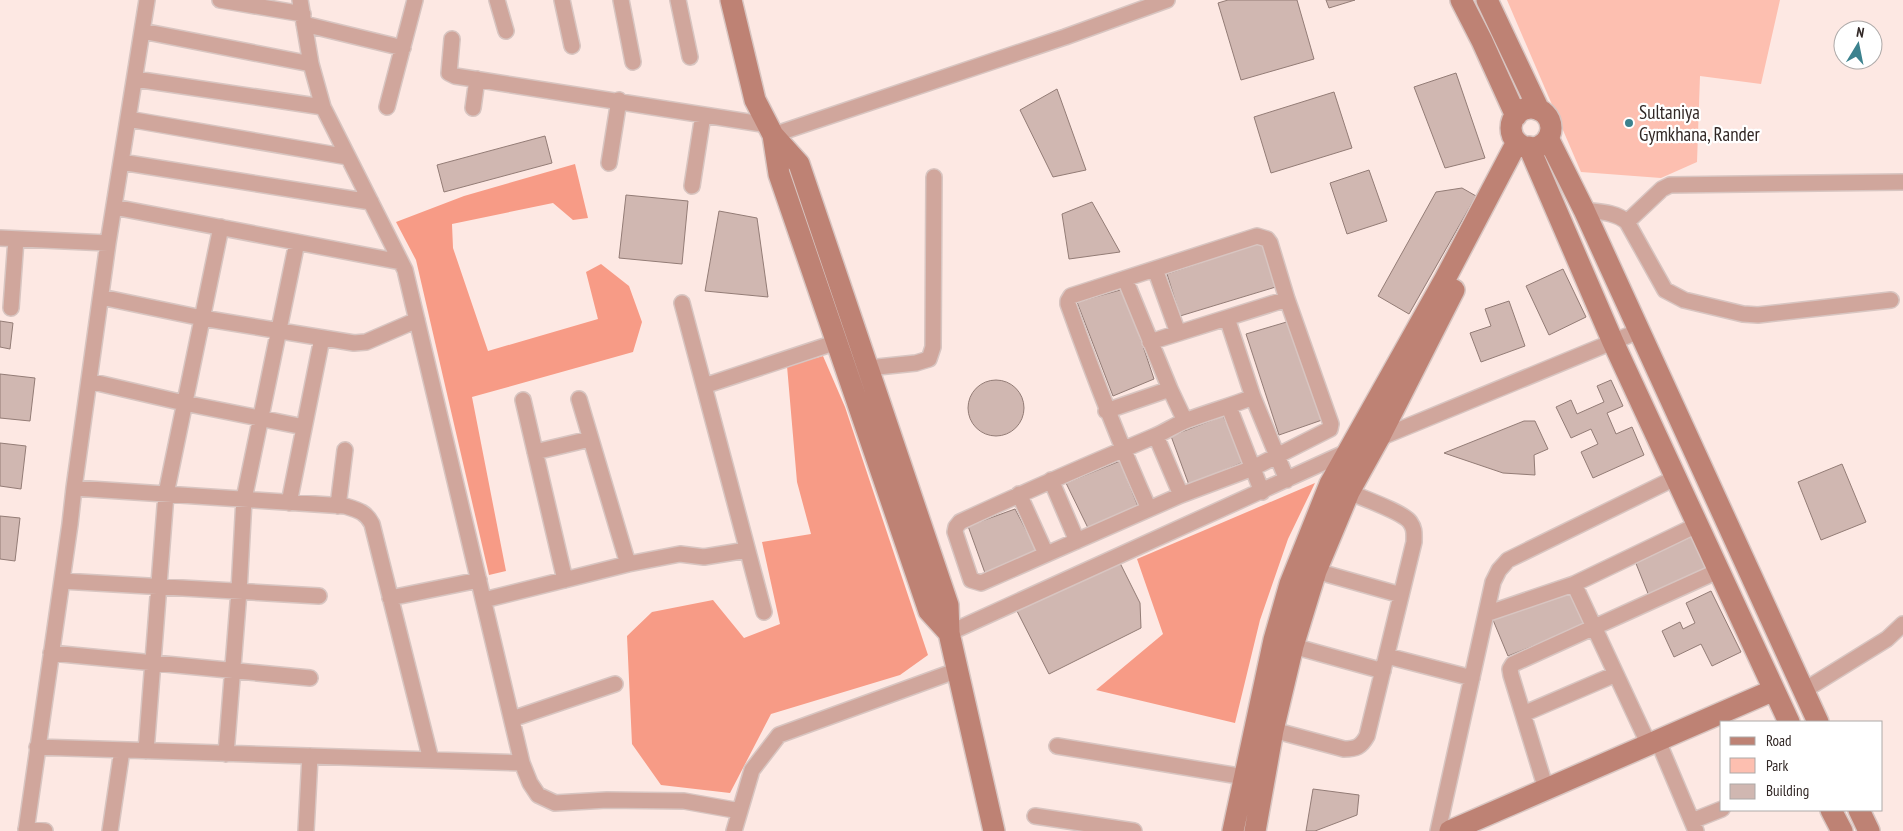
<svg xmlns="http://www.w3.org/2000/svg" width="1903" height="831" font-family="'PT Sans Narrow',sans-serif">
	<rect width="100%" height="100%" fill="#fde8e3"/>
	<path fill="#fdbfb0" d="M1507,0H1780L1761,84L1700,76L1697,162L1661,178L1581,172Z"/>
	<path fill="#f79b86" d="M575,164L588,218L573,220L553,203L452,224L453,248L488,351L598,319L586,272L601,264L629,286L642,322L633,352L472,397L506,571L489,575L416,260L396,222L464,196Z
		M823,356L845,407L928,655L900,675L771,714L730,793L661,785L632,744L627,636L652,612L713,600L744,638L780,624L762,542L811,534L797,482L787,366Z
		M1315,483L1288,539L1260,620L1235,723L1096,690L1163,634L1137,559Z"/>
	<path fill="#d0b7b1" stroke="#937c76" d="M1228,0H1297L1314,59L1241,80L1218,3Z
		M1326,0H1355L1329,8Z
		M1456,73L1485,158L1445,168L1414,87Z
		M1057,89L1086,170L1053,177L1020,110Z
		M1334,92L1352,148L1271,173L1254,117Z
		M545,136L552,163L444,192L437,165Z
		M1369,170L1387,221L1347,234L1330,183Z
		M1462,188L1476,196L1409,314L1378,296L1436,192Z
		M626,195L688,201L682,264L619,258Z
		M1092,202L1120,252L1069,259L1062,214Z
		M719,211L757,218L768,297L705,291Z
		M1264,241L1279,286L1180,316L1167,274Z
		M1563,269L1586,317L1549,335L1526,286Z
		M1124,289L1154,379L1113,396L1077,302Z
		M1509,301L1525,346L1481,362L1470,333L1491,326L1485,309Z
		M0,321L13,323L10,349L0,347Z
		M1290,321L1322,420L1279,435L1246,334Z
		M0,374L35,378L30,421L0,418Z
		M968 408a28 28 0 1 1 56 0a28 28 0 1 1-56 0Z
		M1611,380L1623,406L1607,413L1616,434L1632,427L1644,455L1593,478L1581,452L1598,444L1591,429L1571,438L1556,407L1571,400L1577,414L1604,402L1597,386Z
		M1223,416L1246,461L1189,485L1171,436Z
		M1524,421H1535L1548,449L1534,455L1535,475L1503,473L1444,453Z
		M0,443L26,446L21,489L0,486Z
		M1120,461L1139,509L1088,528L1066,483Z
		M1842,464L1866,522L1821,540L1798,482Z
		M1015,509L1037,551L985,573L968,526Z
		M0,516L20,518L15,561L0,559Z
		M1693,536L1707,572L1649,596L1635,561Z
		M1119,561L1140,603L1141,628L1049,674L1017,611Z
		M1571,588L1586,625L1508,656L1493,620Z
		M1711,591L1741,652L1712,666L1701,644L1674,657L1662,631L1680,622L1683,629L1695,623L1686,603Z
		M1313,789L1359,795L1357,815L1315,831H1306Z"/>
	<g fill="none" stroke-linecap="round" stroke-linejoin="round">
		<defs>
			<path id="street" d="M220,0L303,14
				M300,0L311,64L323,107L405,270L522,763L530,783L538,795L555,803L607,800L684,801L740,811
				M497,0L506,31
				M562,0L572,46
				M621,0L633,62
				M678,0L690,57
				M304,24L403,48
				M142,31L311,64
				M452,39L449,73L455,76L768,125
				M135,79L323,107
				M387,107L415,0
				M473,108L477,79
				M128,119L348,157
				M773,135L1065,37L1167,0
				M121,162L371,202
				M609,163L619,100
				M692,186L703,115
				M114,207L401,262
				M1584,210C1599,212 1616,212 1627,222L1665,290L1684,300L1743,314L1758,315L1891,300
				M1627,222L1662,189L1670,185L1903,182
				M0,238L108,243
				M1155,269L1178,333
				M1125,279L1170,389L1185,421
				M101,297L202,318L354,343L366,342L417,320
				M682,303L764,612
				M11,308L16,239
				M1227,318L1253,397L1287,480
				M1150,342L1287,299
				M868,368L916,363L929,359L933,347L934,177
				M89,381L184,403L304,427
				M704,386L837,342
				M579,399L628,564
				M523,400L565,580
				M1229,407L1262,492
				M1106,411L1170,389
				M1156,436L1181,495
				M1377,439L1639,331
				M535,452L590,439
				M1051,480L1077,541
				M74,488L345,506C358,510 366,512 372,524L431,760
				M1019,494L1046,554
				M289,503L322,338
				M338,506L345,450
				M1149,509C1119,442 1093,374 1068,304V301L1071,296L1257,236L1267,239L1270,243L1287,299L1331,424L1330,429L1253,468L1181,495L981,583L971,580L955,532L956,527L960,522C1024,492 1089,464 1155,436C1165,432 1175,425 1185,421C1208,412 1231,406 1253,397
				M1316,571L1401,595
				M62,581L319,596
				M1574,584L1649,745
				M390,598L479,580
				M484,600L628,564L680,554L704,557L747,550
				M1486,614L1574,584L1697,525
				M949,633L1351,450
				M1293,646L1383,671
				M51,653L310,678
				M1387,656L1472,678
				M1803,691L1887,639L1903,624
				M1523,714L1616,674
				M512,719L615,684
				M1273,730L1344,749C1356,749 1361,747 1367,736L1414,542C1414,534 1415,529 1410,522C1403,512 1362,498 1349,492
				M1658,741L1696,831
				M1057,746L1245,777
				M37,747L522,763
				M146,751L166,494L221,227
				M226,754L239,591L244,499L297,242
				M1546,789L1511,675L1510,669L1513,664L1718,571
				M1035,816L1134,831
				M1692,821L1722,809
				M26,829L45,831
				M26,831L70,524L74,488L108,243L147,0
				M110,831L122,750
				M306,831L310,756
				M734,831L752,770L779,735L958,670
				M1438,831L1493,582L1499,570L1508,560L1675,478"/>
			<path id="secondary" d="M731,0L755,100L773,135L799,164L948,605L949,633L994,831
				M1461,0L1482,41L1516,116
				M1487,0L1539,110
				M1511 128a20 20 0 1 1 40 0a20 20 0 1 1-40 0Z
				M773,135L779,174L929,611L949,633
				M1548,138L1584,210L1818,722
				M1529,147L1613,342L1789,722
				M1831,810L1842,831
				M1859,810L1869,831
				M1233,831L1274,640L1290,584L1330,484L1445,279L1517,142
				M1255,831L1273,730L1293,646L1316,571L1349,492L1379,438L1454,290
				M1450,831L1774,690"/>
		</defs>
		<use href="#street" stroke="#d8c5c1" stroke-width="18"/>
		<use href="#secondary" stroke="#d8c5c1" stroke-width="24"/>
		<use href="#street" stroke="#d0a69c" stroke-width="15"/>
		<use href="#secondary" stroke="#be8274" stroke-width="21"/>
	</g>
	<circle fill="#3c828e" stroke="#fff" stroke-width="2" cx="1629" cy="123" r="5"/>
	<g text-anchor="middle" stroke-width="4.5" stroke-linejoin="round" paint-order="stroke">
		<g font-size="19" fill="#312725" stroke="#fff" text-anchor="start">
			<text x="1639" y="119">Sultaniya<tspan x="1639" dy="22">Gymkhana, Rander</tspan></text>
		</g>
	</g>
	<rect x="1720" y="721" width="162" height="90" fill="#ffffff" stroke="#ada9a8"/>
	<rect x="1730" y="737" width="25" height="8" fill="#be8274" stroke="#ada9a8"/>
	<text x="1766" y="746" font-size="15" fill="#312725">Road</text>
	<rect x="1730" y="758" width="25" height="15" fill="#fdbfb0" stroke="#ada9a8"/>
	<text x="1766" y="771" font-size="15" fill="#312725">Park</text>
	<rect x="1730" y="784" width="25" height="15" fill="#d0b7b1" stroke="#ada9a8"/>
	<text x="1766" y="796" font-size="15" fill="#312725">Building</text>
	<g transform="translate(1858 45) rotate(10)"><circle r="24" fill="#ffffff" stroke="#ada9a8"/>
	<path d="M0-4L9 19L0 12L-9 19Z" fill="#3c828e"/>
	<text y="-8" font-size="14" font-weight="bold" text-anchor="middle" fill="#312725">N</text>
	</g>
</svg>
